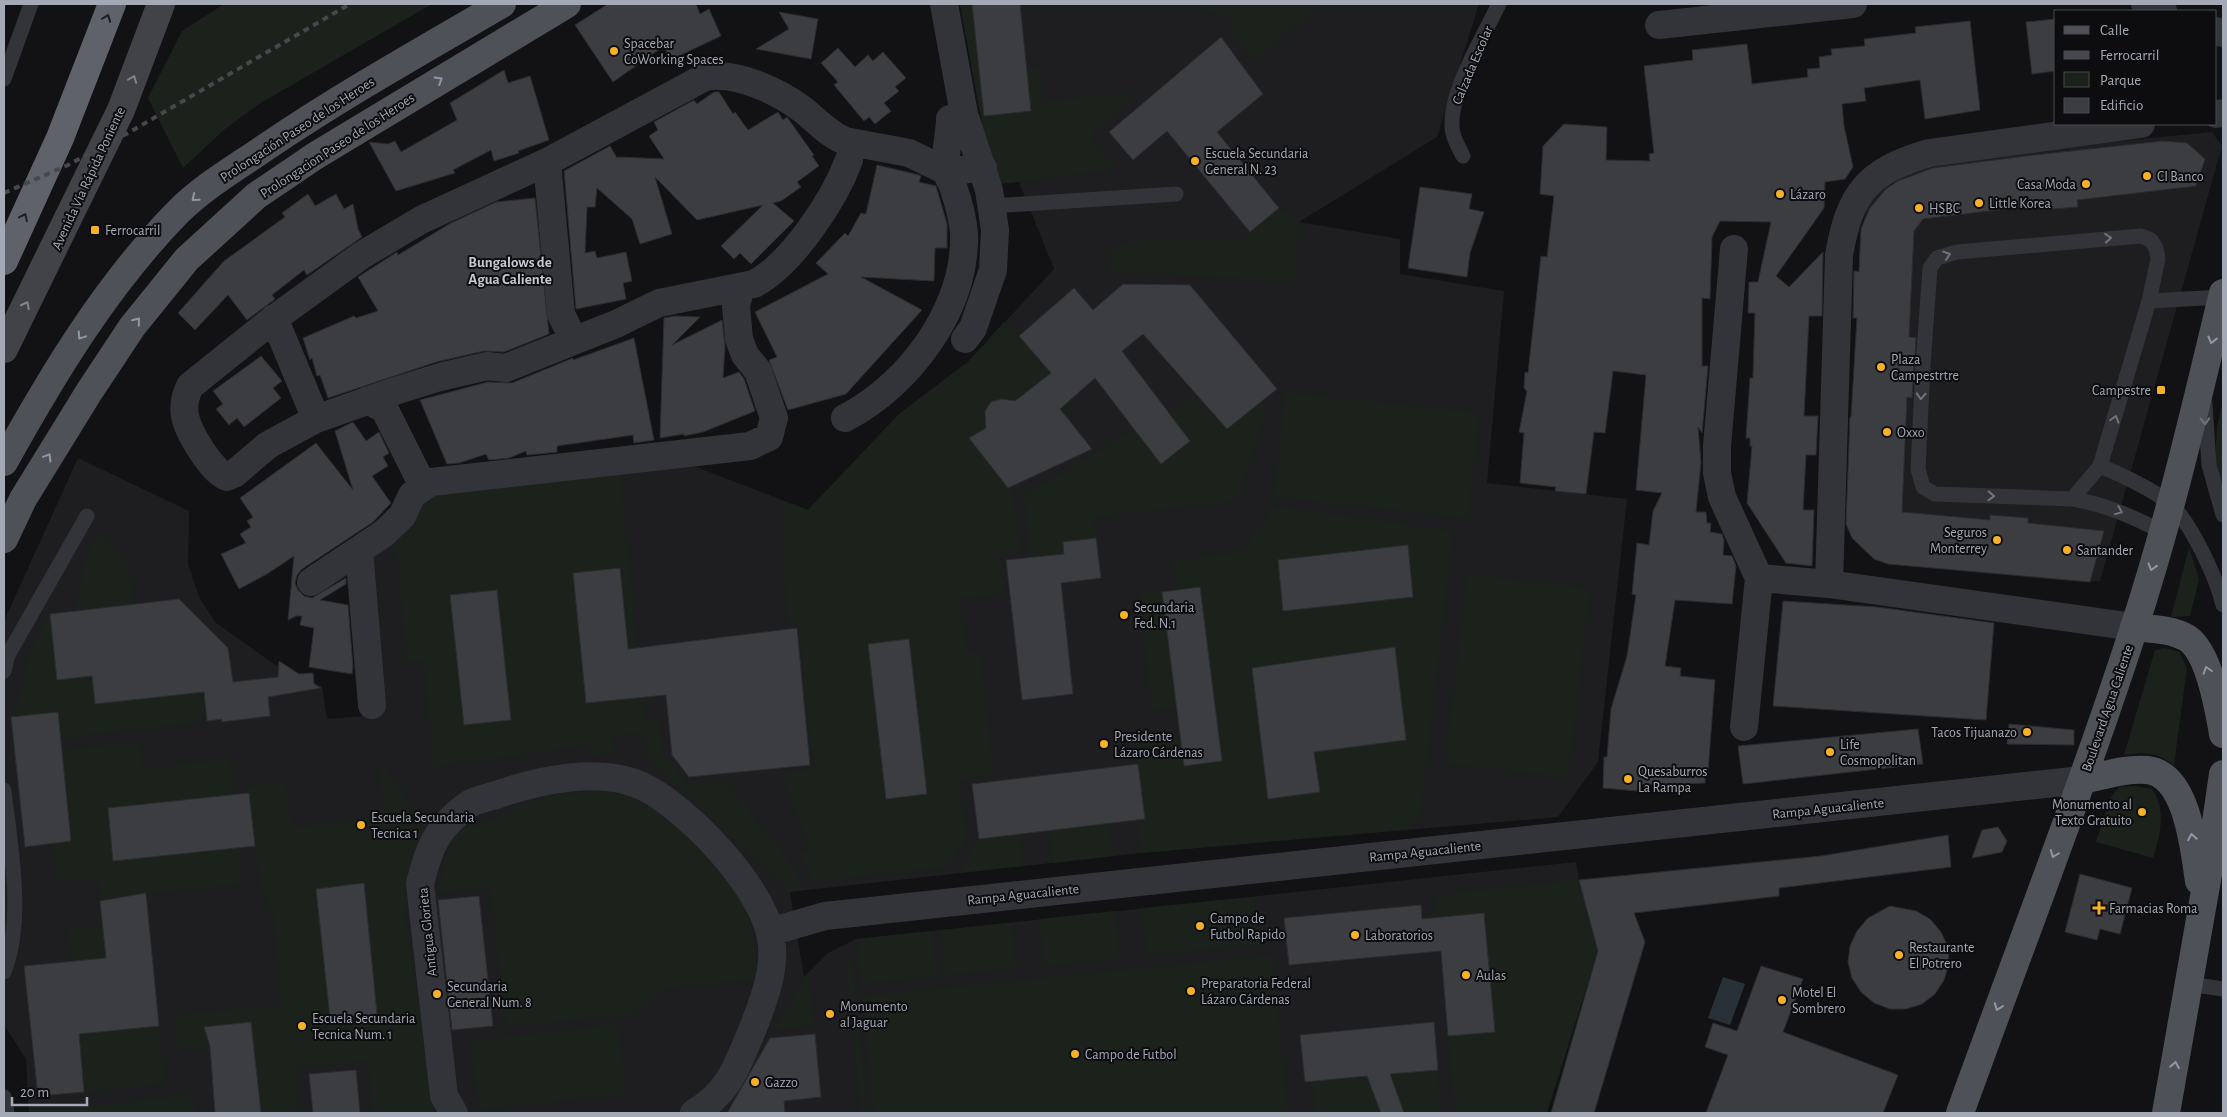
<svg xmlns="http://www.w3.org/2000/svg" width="2227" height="1117" font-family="'Alegreya Sans',sans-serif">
	<rect width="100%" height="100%" fill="#121214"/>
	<path fill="#1e1e21" d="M960,4H1479L1437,137L1299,222L1400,239V274L1504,291L1487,483L1627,499L1598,762L1558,817L1141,853L790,892L804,977L828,953L856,939L1576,862L1579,880L1547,1113H29L26,1059L4,1025V621L78,458L189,511L188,564L199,597L215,622L274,664L322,687L327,719L381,715L368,560L422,495L691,465L808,510L899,414L969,361L1054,269L1019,182L998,184L985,140Z
		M2212,132L2222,146L2100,581H2090L1888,564L1874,559L1852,538L1846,522L1861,229L1872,191L1926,160Z"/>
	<path fill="#1a221b" d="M224,4H432L259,104L225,129L183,168L148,98L182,31Z
		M960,4H972L984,116L1031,111L1027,69L1040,67L1043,101L1137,92L1089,136L1117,169L998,184L985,140Z
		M1201,4H1321L1254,62L1231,36V20L1202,9Z
		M1279,208L1299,222L1296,281L1112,272L1108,254L1127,241H1240Z
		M1004,322L1019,336L1072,398L1070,421L1001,478L1012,493L1021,551L999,554L1004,594L960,599L966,653L980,652L994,776L958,780L967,841L944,867L813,882L798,854L811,849L780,773L814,769L798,622H787L781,500L808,510L899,414L969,361Z
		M1285,392L1479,413L1468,518L1274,497Z
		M1193,397L1227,429L1263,400L1265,414L1236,501L1094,517L1096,538L1063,542L1064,554L1030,557L1024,496L1135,429L1168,413Z
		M2223,400V481L2221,484L2215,462L2217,427Z
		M620,474L644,719L659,718L662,752L688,784L726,781L795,869L803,890L789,892L648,758L645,732L612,736L615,752L592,757L590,745L433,767L424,661L407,662L395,539L422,495Z
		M1275,506L1453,531L1421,811L1411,828L1141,853L1137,820L1145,819L1136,741L1180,735L1176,707L1152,710L1139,594L1176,590L1173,560L1242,552Z
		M101,532L130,564L132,604L75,611L87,552Z
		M2189,547L2199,579L2190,616L2171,617Z
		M1467,574L1590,589L1568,777L1445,764Z
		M50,614L57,680L92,676L204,692L207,721L61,738L58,712L11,717L22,688L31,648Z
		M2165,648L2179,652L2187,668L2174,765C2156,752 2146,752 2124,755L2155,650Z
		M140,742L143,768L230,759L242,884L146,894L165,1084L84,1092L68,928L102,925L98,879L57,882L53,843L71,841L62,750Z
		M377,756L428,830L404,914L438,1113H372L368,1061L296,1067L299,1113H215L210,1047L177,1049L175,1014L281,1006L273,913L260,884L247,787L285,782L292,828L385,816Z
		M2136,786L2152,789C2167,810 2160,836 2153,858L2096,842L2110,798L2119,787Z
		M623,790L656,802L748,904L759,978L666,989L632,1015L506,1026L490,887L439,893L453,829L485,824L544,795Z
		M1109,823L1113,856L1053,863L1050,830Z
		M1020,834L1023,866L959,873L978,839Z
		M1579,880L1598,951L1547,1113H1455L1448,1036L1495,1031L1484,913L1438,917L1436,895Z
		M1254,897L1258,944L1147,955L1142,908Z
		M1115,911L1120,959L1044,966L1039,919Z
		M1012,923L1016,969L945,975L941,930Z
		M932,931L937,976L861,984L856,939Z
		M1272,955L1288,1113H874L862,996Z
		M852,961L867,1113H861L846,962Z
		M809,972L814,1026L773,1030Z
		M618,1024L626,1094L479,1110L471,1041Z
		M1438,1070L1441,1113H1315L1312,1082Z
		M193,1094L196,1113H74L73,1108Z"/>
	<path fill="#283138" d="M1723,977L1745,984L1730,1025L1708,1018Z"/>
	<path fill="#3c3d41" stroke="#2c2c30" d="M608,4H696L700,14L709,9L721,36L670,60L664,46L613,82L575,25Z
		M972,4H1020L1031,111L984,116Z
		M779,12L818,19L811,59L756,49L789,29Z
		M2056,19V71L2032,74L2026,22Z
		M1970,21L1980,110L1925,119L1920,80L1864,88L1866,101L1842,104L1844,126L1853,167L1845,179L1825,182L1824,208L1776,276L1789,287L1823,252L1822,316H1809L1804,416H1818L1816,455H1806L1803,510H1814L1812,566L1786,563L1747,503L1752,446H1750V438H1746L1750,378H1753V374L1755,313H1748L1749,282H1758L1771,222L1720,221L1712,237L1710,299L1702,298V366H1708L1702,433L1698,427L1701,462L1696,512H1706L1707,523H1711L1710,532L1722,534L1724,540L1723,555L1732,556L1736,566L1732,604L1675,600L1665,666L1681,668L1680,676L1715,680L1708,772H1705V783L1638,785L1637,791L1603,788L1604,757H1607L1611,709L1627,656L1636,595L1632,594L1637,543L1649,545L1653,511L1662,493L1636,490L1646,375L1613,371L1605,433L1594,432L1586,494L1555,491L1556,487L1520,483L1524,433L1519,432L1527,391L1524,388L1525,372L1528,373L1541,256L1547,257L1554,196L1540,194L1543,146L1564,124L1607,127L1606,160L1650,161L1649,154L1654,153L1644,66L1693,60L1692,50L1747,44L1752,84L1808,77L1807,69L1820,68L1819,57L1832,55L1831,49L1865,46L1864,39L1916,33L1915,27Z
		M1221,37L1263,94L1217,132L1279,208L1250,232L1167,131L1133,160L1109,132Z
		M838,48L855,67L868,55L873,61L883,52L906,78L895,87L899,91L884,103L891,111L875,124L869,117L864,121L834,85L838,82L821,63Z
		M504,70L508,83L530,76L549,140L518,151L519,153L494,161L491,150L453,170L455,173L396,191L369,142L388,144L395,141L401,152L457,120L450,103Z
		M714,92H719L733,114L735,112L748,130L778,112L783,120L787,117L814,155L812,156L819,166L797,182L801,187L781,201L773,203L794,221L751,264L740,253L734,259L721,246L763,205L697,220L655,177L672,234L640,244L632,219L597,188L595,207H587L585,253L595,251L597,258L626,252L632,281L623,283L626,299L576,309L564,171L610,146L617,158L619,157L664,159L649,136L658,130L654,122L694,100L697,104Z
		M2162,141L2187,143L2205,159L2196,186L2077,200L2078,207L2040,210L2039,205L1923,219L1914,231L1909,337L1916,338L1912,398L1907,397L1902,512L1990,520V515L2028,518V523L2104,531L2090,582L1888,564L1874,559L1852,538L1846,524L1850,417H1851L1857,318H1853L1854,271L1859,272L1861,229L1870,208L1886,189L1898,181L1933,168L2026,156Z
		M877,165L919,175L921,176L919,182L936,186L947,224V248H935L934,281L861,277L922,310L846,394L788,410L769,360L777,357L755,312L828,274L816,263L845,233L848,236L861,213L866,214Z
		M1420,187L1472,194L1469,209L1484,212L1470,253L1467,277L1408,268Z
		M308,194L315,206L336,194L344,209L353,204L358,229L362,237L307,275L304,270L272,295L275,299L247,320L228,295L195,330L178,313L224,261L285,217L282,213Z
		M535,198L549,334L504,352L484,351L436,362L328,398L320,375L317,376L312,358L310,360L303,338L354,316L356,318L378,311L358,277L397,252L398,255L451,223L496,202Z
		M1123,284L1190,285L1277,389L1227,429L1143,334L1122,351L1190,441L1161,464L1095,378L1060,409L1092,449L1008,488L969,438L986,428L985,411L991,402L1002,399L1015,401L1051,373L1019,336L1074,288L1093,310Z
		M675,316L700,317L672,345L722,320L725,346L723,378L739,372L744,379L755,411L703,432L684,436V434L660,438L664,318Z
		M634,338L654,440L634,443L633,435L557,446V452L527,455L526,451L509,458L489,460L486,454L459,463L447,464L420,400L488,382L512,383L573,358V360Z
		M261,356L282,381L273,388L281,398L244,427L237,418L229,425L216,409L223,404L213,391Z
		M353,422L366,441L379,432L389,453L383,457L388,466L372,476L391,503L373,522L302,569L297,575L295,583L298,590L304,596L312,598L346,578V584L320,600L348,605L353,667L352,674L309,667L314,628L300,625L302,616H296L288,620L294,556L267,574L239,589L221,554L246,543L240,534L251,527L247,521L253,517L240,498L316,443L353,490L335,431Z
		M1096,538L1101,578L1061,583L1073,694L1022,700L1006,560L1064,554L1063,542Z
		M1408,545L1413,597L1283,611L1278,560Z
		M620,568L628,649L797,628L810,765L689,777L672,755L666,695L586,703L573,573Z
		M1200,587L1222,761L1184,766L1162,592Z
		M497,590L511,720L464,725L450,595Z
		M179,599L228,648L233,682L278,677L279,661L299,674L313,673L314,684L321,688L268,697L270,716L222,722V719L207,721L204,692L95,704L92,676L57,680L50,614Z
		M1783,601L1877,607L1994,623L1986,720L1773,706Z
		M909,639L927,794L886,799L868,644Z
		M1395,647L1406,740L1314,752L1320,792L1268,799L1252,668Z
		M58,712L71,841L25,847L11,717Z
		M2009,724L2074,730V745L2007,744Z
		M1918,729L1923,764L1743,784L1738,746Z
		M1138,764L1145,819L979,839L972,784Z
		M249,793L255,846L113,861L108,808Z
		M1998,827L2007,841L2002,852L1972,858L1982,830Z
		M1948,835L1951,867L1779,888V896L1634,913L1645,942L1594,1113H1551L1598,951L1579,880L1821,856Z
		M2080,874L2132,888L2120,934L2100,929L2097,940L2065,932Z
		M364,883L377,1014L330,1018L316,889Z
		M146,893L159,1026L79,1034L84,1092L38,1096L24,966L106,958L100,901Z
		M479,896L493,1026L452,1030L438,900Z
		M1421,905L1422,919L1484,913L1495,1032L1448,1036L1441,951L1289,965L1284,918Z
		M1890,906L1916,911L1930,919L1941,932L1948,947L1949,964L1944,980L1935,994L1922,1004L1906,1009H1890L1874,1003L1861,992L1852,978L1848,962L1850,946L1857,931L1868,918Z
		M1761,966L1803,979L1783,1032L1898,1075L1883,1113H1706L1728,1055L1705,1047L1713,1023L1737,1031Z
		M251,1022L261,1113H215L210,1046L204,1027Z
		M1434,1022L1438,1070L1390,1074L1404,1113H1381L1367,1076L1305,1082L1300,1035Z
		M815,1034L821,1097L784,1101L785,1113H727L770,1038Z
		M356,1070L360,1113H313L309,1074Z"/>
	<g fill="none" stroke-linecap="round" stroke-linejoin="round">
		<path stroke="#333439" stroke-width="15" d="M4,79L31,4
			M1463,156C1458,146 1451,135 1452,123C1452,88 1483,37 1499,4
			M992,206L1176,194
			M2149,301L2222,297
			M2205,404L2209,465L2223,515
			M2100,466C2120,474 2154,490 2170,504C2191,522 2217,579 2223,605
			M2072,499L2100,466L2149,301L2158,259L2156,248L2151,240L2141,236L1957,252L1937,258L1930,268L1923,365L1918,469L1923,487L1935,494L2072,499C2105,504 2133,517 2163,532
			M4,671L8,655L87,516
			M4,790C10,846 25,918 4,972
			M2189,984L2223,989
			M4,1097L7,1113"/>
		<path stroke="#333439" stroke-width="28" d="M944,4L964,114L989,190L995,230L993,270L973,328L965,339
			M2145,4L2163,11
			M1659,25L1853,4
			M2216,31L2223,33
			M2216,114L2223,113
			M849,160C834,200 792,264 754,284L659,303L616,324L506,368L487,366L440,377L395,391L316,419L268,445L234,474L227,477C212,472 188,432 185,416C183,405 185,396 190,386L271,321L362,255L421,220L547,162L705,77C735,71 778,91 802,109C816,120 828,134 845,141L909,153L946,171L983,168
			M547,162L561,314L574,341
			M1734,249L1717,446V473L1722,497L1759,578L1744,727
			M274,318L316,419
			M368,400L384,409L387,414L423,486
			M845,418C909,385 966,309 964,234C963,218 958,201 953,186C951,180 946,175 946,168C944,158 950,132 950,119
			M359,550L372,705
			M1759,578L1829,584L2134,627
			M311,582L383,534L402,516L412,495L431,482L750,446L769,437L774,418L758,371L745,355L739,339L736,306L741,287
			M1829,584L1839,255C1850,192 1868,171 1929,153L2141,124
			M770,932L825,916L2082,780
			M454,1113L444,1096L420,884C425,864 430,845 443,828C450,820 462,809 471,803C479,799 489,797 496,795C539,780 601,766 644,787C688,809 759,884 770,933C778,964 764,1000 753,1028C737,1065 731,1091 694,1113"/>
		<path stroke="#414349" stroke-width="28" d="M4,349L121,110L161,4"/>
		<path stroke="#4f5158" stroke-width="28" d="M4,462C53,374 107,284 178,212C204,186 237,167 266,147C343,95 423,50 502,4
			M4,539L23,499L89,392L132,327L187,259L256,196L315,156L567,4
			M2134,627C2152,629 2171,629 2187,638C2209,652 2219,710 2223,734
			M2082,780C2103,776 2126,768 2147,770C2188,774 2194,850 2199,881
			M1960,1113C2018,952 2081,791 2134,628C2170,518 2196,405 2223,293
			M2166,1113L2211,857L2223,774"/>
		<path stroke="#5f626a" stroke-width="28" d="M4,261L60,138L112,4"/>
		<path stroke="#46484e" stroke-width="4" stroke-dasharray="6 5" stroke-linecap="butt" d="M4,193L68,165L128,133L350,4"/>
	</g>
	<defs><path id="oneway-chevron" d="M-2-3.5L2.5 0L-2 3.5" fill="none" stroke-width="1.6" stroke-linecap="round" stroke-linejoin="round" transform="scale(1.25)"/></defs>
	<g stroke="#1d1e21">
		<use href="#oneway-chevron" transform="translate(107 18) rotate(-69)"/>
		<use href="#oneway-chevron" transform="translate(24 217) rotate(-65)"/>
	</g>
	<g stroke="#81858f">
		<use href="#oneway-chevron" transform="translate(133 79) rotate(-69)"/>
		<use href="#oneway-chevron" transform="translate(26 305) rotate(-63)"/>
	</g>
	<g stroke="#9297a2">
		<use href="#oneway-chevron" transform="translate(439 80) rotate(-31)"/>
		<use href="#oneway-chevron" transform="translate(195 198) rotate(141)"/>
		<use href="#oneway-chevron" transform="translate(137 321) rotate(-51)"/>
		<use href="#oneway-chevron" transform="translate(81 336) rotate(124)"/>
		<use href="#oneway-chevron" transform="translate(2212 340) rotate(104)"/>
		<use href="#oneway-chevron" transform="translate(48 457) rotate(-59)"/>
		<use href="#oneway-chevron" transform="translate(2152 567) rotate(107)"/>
		<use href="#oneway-chevron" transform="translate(2207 670) rotate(-108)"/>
		<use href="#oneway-chevron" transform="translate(2192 837) rotate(-100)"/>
		<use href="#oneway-chevron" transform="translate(2054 854) rotate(111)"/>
		<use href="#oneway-chevron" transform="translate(1998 1007) rotate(110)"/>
		<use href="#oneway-chevron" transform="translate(2175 1065) rotate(-80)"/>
	</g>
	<g stroke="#71747d">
		<use href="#oneway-chevron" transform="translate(2108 238) rotate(-5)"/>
		<use href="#oneway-chevron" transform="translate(1947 255) rotate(-18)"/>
		<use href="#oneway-chevron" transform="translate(1921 396) rotate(93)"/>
		<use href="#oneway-chevron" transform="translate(2115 419) rotate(-74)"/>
		<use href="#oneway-chevron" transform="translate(2205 421) rotate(88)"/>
		<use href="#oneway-chevron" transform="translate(1991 496) rotate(2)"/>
		<use href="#oneway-chevron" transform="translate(2119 511) rotate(22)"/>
	</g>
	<g fill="#f6b127" stroke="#0d0d0f" stroke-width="2">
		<circle cx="614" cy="51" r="5"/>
		<circle cx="1195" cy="161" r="5"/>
		<circle cx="2147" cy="176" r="5"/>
		<circle cx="2086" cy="184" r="5"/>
		<circle cx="1780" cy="194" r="5"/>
		<circle cx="1979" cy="203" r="5"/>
		<circle cx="1919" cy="208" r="5"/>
		<rect x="90" y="225" width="10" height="10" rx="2.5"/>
		<circle cx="1881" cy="367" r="5"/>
		<rect x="2156" y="385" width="10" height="10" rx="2.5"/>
		<circle cx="1887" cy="432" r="5"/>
		<circle cx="1997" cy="540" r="5"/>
		<circle cx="2067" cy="550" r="5"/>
		<circle cx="1124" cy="615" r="5"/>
		<circle cx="2027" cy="732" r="5"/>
		<circle cx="1104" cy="744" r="5"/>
		<circle cx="1830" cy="752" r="5"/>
		<circle cx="1628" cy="779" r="5"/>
		<circle cx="2142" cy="812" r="5"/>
		<circle cx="361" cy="825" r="5"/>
		<path d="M2096.5 900.5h5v5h5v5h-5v5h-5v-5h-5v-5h5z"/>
		<circle cx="1200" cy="926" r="5"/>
		<circle cx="1355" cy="935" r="5"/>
		<circle cx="1899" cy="955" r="5"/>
		<circle cx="1466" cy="975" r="5"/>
		<circle cx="1191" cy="991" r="5"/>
		<circle cx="437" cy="994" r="5"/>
		<circle cx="1782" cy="1000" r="5"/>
		<circle cx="830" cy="1014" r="5"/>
		<circle cx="302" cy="1026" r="5"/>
		<circle cx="1075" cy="1054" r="5"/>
		<circle cx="755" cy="1082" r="5"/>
	</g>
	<g text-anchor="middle" stroke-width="4" stroke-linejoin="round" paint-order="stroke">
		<g font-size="14" fill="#a3a9b5" stroke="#0d0d0f" text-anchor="start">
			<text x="624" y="48">Spacebar<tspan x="624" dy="16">CoWorking Spaces</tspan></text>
			<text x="1205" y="158">Escuela Secundaria<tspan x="1205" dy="16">General N. 23</tspan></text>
			<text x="2157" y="181">CI Banco</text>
			<text x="2076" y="189" text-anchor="end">Casa Moda</text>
			<text x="1790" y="199">Lázaro</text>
			<text x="1989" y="208">Little Korea</text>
			<text x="1929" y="213">HSBC</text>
			<text x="105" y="235">Ferrocarril</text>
			<text x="1891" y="364">Plaza<tspan x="1891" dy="16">Campestrtre</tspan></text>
			<text x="2151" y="395" text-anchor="end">Campestre</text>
			<text x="1897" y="437">Oxxo</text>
			<text x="1987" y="537" text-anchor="end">Seguros<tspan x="1987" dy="16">Monterrey</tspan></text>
			<text x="2077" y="555">Santander</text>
			<text x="1134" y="612">Secundaria<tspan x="1134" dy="16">Fed. N.1</tspan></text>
			<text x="2017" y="737" text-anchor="end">Tacos Tijuanazo</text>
			<text x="1114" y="741">Presidente<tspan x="1114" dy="16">Lázaro Cárdenas</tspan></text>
			<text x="1840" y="749">Life<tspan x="1840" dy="16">Cosmopolitan</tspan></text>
			<text x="1638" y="776">Quesaburros<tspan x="1638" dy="16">La Rampa</tspan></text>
			<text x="2132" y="809" text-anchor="end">Monumento al<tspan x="2132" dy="16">Texto Gratuito</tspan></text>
			<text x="371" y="822">Escuela Secundaria<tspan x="371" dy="16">Tecnica 1</tspan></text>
			<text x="2109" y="913">Farmacias Roma</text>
			<text x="1210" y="923">Campo de<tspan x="1210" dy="16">Futbol Rapido</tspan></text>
			<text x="1365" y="940">Laboratorios</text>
			<text x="1909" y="952">Restaurante<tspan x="1909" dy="16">El Potrero</tspan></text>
			<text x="1476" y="980">Aulas</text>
			<text x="1201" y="988">Preparatoria Federal<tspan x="1201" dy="16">Lázaro Cárdenas</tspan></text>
			<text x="447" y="991">Secundaria<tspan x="447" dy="16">General Num. 8</tspan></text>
			<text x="1792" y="997">Motel El<tspan x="1792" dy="16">Sombrero</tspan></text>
			<text x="840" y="1011">Monumento<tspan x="840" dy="16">al Jaguar</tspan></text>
			<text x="312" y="1023">Escuela Secundaria<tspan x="312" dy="16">Tecnica Num. 1</tspan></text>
			<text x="1085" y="1059">Campo de Futbol</text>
			<text x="765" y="1087">Gazzo</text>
		</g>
		<g font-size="14" fill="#a3a9b5" stroke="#0d0d0f">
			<text transform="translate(1472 65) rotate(-67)" y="5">Calzada Escolar</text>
			<text transform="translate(297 129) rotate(-33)" y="5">Prolongación Paseo de los Heroes</text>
			<text transform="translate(337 145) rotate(-33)" y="5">Prolongacion Paseo de los Heroes</text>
			<text transform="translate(88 178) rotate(-65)" y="5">Avenida Vía Rápida Poniente</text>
			<text transform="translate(2107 708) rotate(-71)" y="5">Boulevard Agua Caliente</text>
			<text transform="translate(1828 808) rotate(-6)" y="5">Rampa Aguacaliente</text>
			<text transform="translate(1425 851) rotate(-6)" y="5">Rampa Aguacaliente</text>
			<text transform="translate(1023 894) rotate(-6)" y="5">Rampa Aguacaliente</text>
			<text transform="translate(427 932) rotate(-96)" y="5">Antigua Glorieta</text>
		</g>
		<g font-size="15" font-weight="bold" fill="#c4c8d1" stroke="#0d0d0f">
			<text x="510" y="267">Bungalows de<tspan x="510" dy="17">Agua Caliente</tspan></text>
		</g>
	</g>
	<rect width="2227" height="1117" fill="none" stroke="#a3a9b5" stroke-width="10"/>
	<rect x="2054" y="10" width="162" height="115" fill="#0d0d0f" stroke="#494b51"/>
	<rect x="2064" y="26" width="25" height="8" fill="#4f5158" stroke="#494b51"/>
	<text x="2100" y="35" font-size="15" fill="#a3a9b5">Calle</text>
	<rect x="2064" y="51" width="25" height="8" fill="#46484e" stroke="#494b51"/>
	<text x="2100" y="60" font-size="15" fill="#a3a9b5">Ferrocarril</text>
	<rect x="2064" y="72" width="25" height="15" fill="#1a221b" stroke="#494b51"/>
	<text x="2100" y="85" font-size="15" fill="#a3a9b5">Parque</text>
	<rect x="2064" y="98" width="25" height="15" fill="#3c3d41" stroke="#494b51"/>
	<text x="2100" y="110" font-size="15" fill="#a3a9b5">Edificio</text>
	<path d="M12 1097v8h75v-8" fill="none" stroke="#a3a9b5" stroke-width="2.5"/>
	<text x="20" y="1097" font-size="15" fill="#a3a9b5" stroke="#0d0d0f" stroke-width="4" paint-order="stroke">20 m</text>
</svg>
